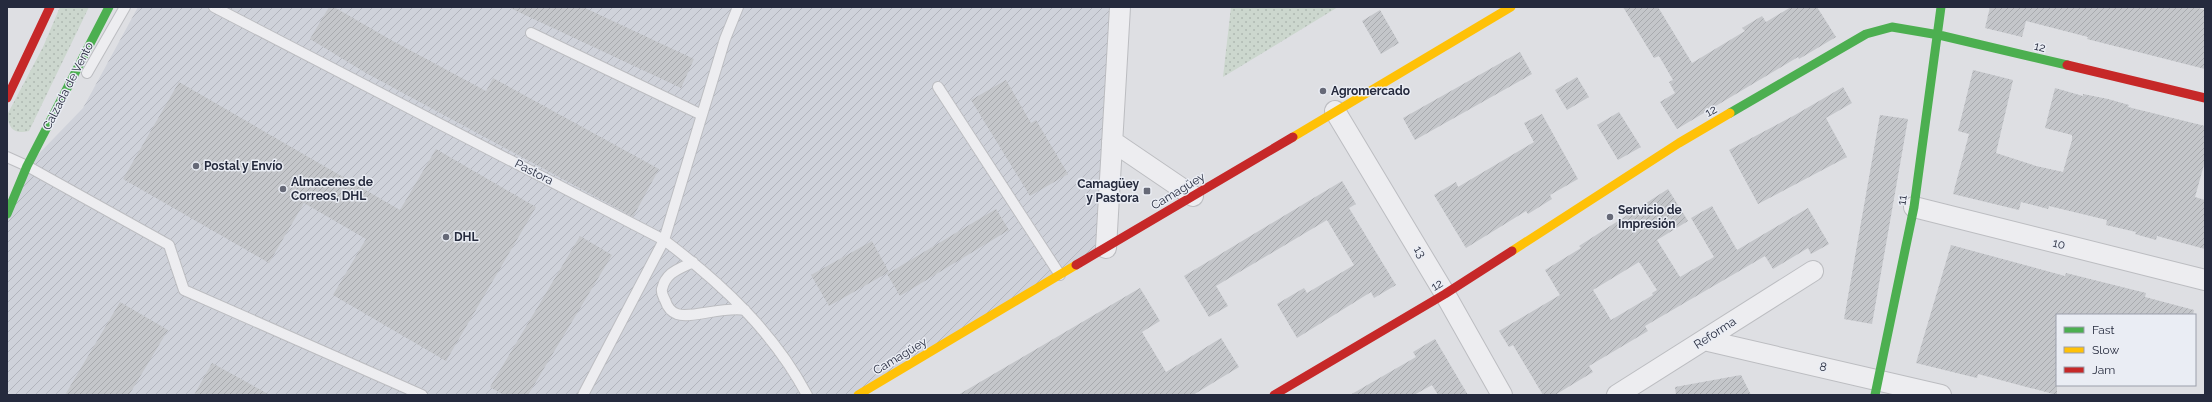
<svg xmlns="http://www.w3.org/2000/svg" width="2212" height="402" font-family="Raleway,sans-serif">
	<defs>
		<pattern id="industrial-furrows" width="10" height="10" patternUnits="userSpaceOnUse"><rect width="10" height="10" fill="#cfd2da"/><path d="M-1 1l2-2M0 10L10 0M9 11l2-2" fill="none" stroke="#b2b4bc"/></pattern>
		<pattern id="grass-dots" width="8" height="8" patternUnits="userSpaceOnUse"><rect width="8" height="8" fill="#ccd7ce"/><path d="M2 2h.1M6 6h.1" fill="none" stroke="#afb9b2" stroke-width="1.8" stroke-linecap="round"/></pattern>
		<pattern id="building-hatch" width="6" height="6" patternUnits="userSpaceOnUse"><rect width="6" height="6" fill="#c4c6ca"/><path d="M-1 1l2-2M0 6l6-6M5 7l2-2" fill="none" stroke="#a8aaae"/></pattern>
	</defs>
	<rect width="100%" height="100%" fill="#dedfe3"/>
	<path fill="url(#industrial-furrows)" d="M138,7H1124L1106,248L858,395H7V214L27,166L83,108Z"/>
	<path fill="url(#grass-dots)" d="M60,7H89L29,131C15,134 9,130 7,115L43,47Z
		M1231,7H1338L1223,77Z"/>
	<path fill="url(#building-hatch)" fill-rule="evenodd" d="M329,7H334L391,40L486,91L493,78L659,169L633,217L366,73L310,39Z
		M508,7H583L694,59L681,88Z
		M1623,7H1658L1692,63L1745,31L1742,28L1762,16L1766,22L1791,7H1817L1836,37L1799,59L1798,57L1677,129L1660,102L1675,93L1669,82L1673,80L1659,56L1654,58Z
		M1990,7H2195L2205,10V69L2087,39L2088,37L2026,21L2022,37L1985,28Z
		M1380,10L1399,43L1381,54L1362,21Z
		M1520,52L1532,74L1415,140L1403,118Z
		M1973,70L2013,80L1996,153L2036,166L2063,172L2072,140V135L2045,128L2055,88L2083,96V94L2108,99L2129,105L2128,107L2205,126V161L2195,197L2205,200V249L2157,236L2156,240L2135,234L2136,232L2106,225L2107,220L2049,206L2048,209L2021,202L2019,210L1953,194L1969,134L1958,131Z
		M1577,77L1589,97L1567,110L1555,90Z
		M1006,80L1031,123L1036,120L1068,174L1030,196L971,100Z
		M179,82L400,210L436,149L536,207L446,361L333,295L366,239L304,203L269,263L123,179Z
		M1843,87L1852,103L1826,118L1847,157L1758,204L1729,150L1795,115Z
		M1619,112L1641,147L1618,160L1597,125Z
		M1542,114L1578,179L1550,195L1552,199L1528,214L1526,211L1466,248L1434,195L1456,182L1458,187L1534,142L1524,123Z
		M1880,115L1908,119L1872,324L1844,319Z
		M1342,181L1356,204L1349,208L1396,285L1374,298L1371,292L1297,338L1277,304L1304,288L1307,293L1354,265L1327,220L1216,286L1228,306L1209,317L1184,276Z
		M1668,189L1688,221L1657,240L1680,277L1714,257L1691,218L1712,206L1737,250L1808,208L1829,244L1811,254L1808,248L1773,269L1765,256L1645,326L1648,331L1589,366L1593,372L1555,395H1543L1513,345L1509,347L1499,331L1560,295L1545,270L1581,248L1579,246ZM1639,262L1657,290L1652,293L1653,295L1611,320L1593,290Z
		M996,209L1009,230L900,296L887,274Z
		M580,236L612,255L528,395H504L490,387Z
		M872,241L889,272L829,306L811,275Z
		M1951,245L2065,276L2066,273L2146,293L2145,297L2194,310L2193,315H2057V395L1978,374L1977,378L1916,363Z
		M1140,288L1160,321L1142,332L1166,372L1221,338L1239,367L1193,395H958Z
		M120,302L168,330L129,395H65Z
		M1435,339L1468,395H1438L1432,385L1414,395H1350L1416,357L1413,352Z
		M212,363L270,395H194Z
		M1741,375L1751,395H1676L1675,387Z"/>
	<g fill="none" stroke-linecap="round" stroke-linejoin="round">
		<defs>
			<path id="lane" d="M214,7L664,240C721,283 773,331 807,395
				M531,33L702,115
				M87,73L125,7
				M938,87L1060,275
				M7,157L27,166L169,245L184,290L422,395
				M693,262C679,269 666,272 662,289C661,293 663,296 665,300C667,306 671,312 677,314C690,319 724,306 745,310
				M583,395L664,240L725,39L738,7"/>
			<path id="street" d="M1335,111L1445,294L1502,395
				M1112,141L1193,196
				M1914,207L2205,280
				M1106,248L1120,7
				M1704,340L1941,395
				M1617,395L1813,271"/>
		</defs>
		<use href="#lane" stroke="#bcbdc1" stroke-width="12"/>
		<use href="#street" stroke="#bcbdc1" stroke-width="22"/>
		<use href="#lane" stroke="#ededf0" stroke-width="10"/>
		<use href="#street" stroke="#ededf0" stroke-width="20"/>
		<path stroke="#4caf50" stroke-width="9" d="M1730,113L1866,34L1892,27L1939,35L2067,65
			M7,214L27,166L109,7
			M1875,395L1914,207L1941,7"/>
		<path stroke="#ffc107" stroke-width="9" d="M1293,137L1511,7
			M1512,251L1679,143L1730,113
			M858,395L1076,265"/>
		<path stroke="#c62828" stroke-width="9" d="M2067,65L2205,98
			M7,98L50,7
			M1076,265L1293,137
			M1274,395L1445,294L1512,251"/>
	</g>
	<g fill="#666977" stroke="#eaedf4" stroke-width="1.5">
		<circle cx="1323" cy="91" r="4"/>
		<circle cx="196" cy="166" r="4"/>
		<circle cx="283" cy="189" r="4"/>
		<rect x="1143" y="187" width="8" height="8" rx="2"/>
		<circle cx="1610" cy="217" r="4"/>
		<circle cx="446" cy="237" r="4"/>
	</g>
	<g text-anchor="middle" stroke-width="3" stroke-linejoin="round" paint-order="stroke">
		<g font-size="12" fill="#252a3d" stroke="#eaedf4">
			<text transform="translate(2040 47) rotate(13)" y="4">12</text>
			<text transform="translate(68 86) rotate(-63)" y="4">Calzada de Vento</text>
			<text transform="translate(1711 111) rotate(-30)" y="4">12</text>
			<text transform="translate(534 172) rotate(27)" y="4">Pastora</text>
			<text transform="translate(1178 191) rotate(-31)" y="4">Camagüey</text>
			<text transform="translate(1902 200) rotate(-81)" y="4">11</text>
			<text transform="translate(2059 244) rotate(14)" y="4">10</text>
			<text transform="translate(1420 252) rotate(59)" y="4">13</text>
			<text transform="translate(1437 285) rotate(-31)" y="4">12</text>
			<text transform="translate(1715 333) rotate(-33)" y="4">Reforma</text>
			<text transform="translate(900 356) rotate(-31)" y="4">Camagüey</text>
			<text transform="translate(1823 367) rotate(13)" y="4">8</text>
		</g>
		<g font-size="12" font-weight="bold" fill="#252a3d" stroke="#eaedf4" text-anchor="start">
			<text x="1331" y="95">Agromercado</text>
			<text x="204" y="170">Postal y Envío</text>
			<text x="291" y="186">Almacenes de<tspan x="291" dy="14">Correos, DHL</tspan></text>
			<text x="1139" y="188" text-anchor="end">Camagüey<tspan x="1139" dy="14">y Pastora</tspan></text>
			<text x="1618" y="214">Servicio de<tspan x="1618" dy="14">Impresión</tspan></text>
			<text x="454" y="241">DHL</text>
		</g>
	</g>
	<rect width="2212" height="402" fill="none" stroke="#252a3d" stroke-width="16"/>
	<rect x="2056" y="314" width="140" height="72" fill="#eaedf4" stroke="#9b9fab"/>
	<rect x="2064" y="327" width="20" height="6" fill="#4caf50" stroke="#9b9fab"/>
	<text x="2092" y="334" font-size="12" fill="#252a3d">Fast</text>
	<rect x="2064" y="347" width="20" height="6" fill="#ffc107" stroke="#9b9fab"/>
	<text x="2092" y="354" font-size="12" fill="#252a3d">Slow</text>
	<rect x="2064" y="367" width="20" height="6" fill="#c62828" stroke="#9b9fab"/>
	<text x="2092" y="374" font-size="12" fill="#252a3d">Jam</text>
</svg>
